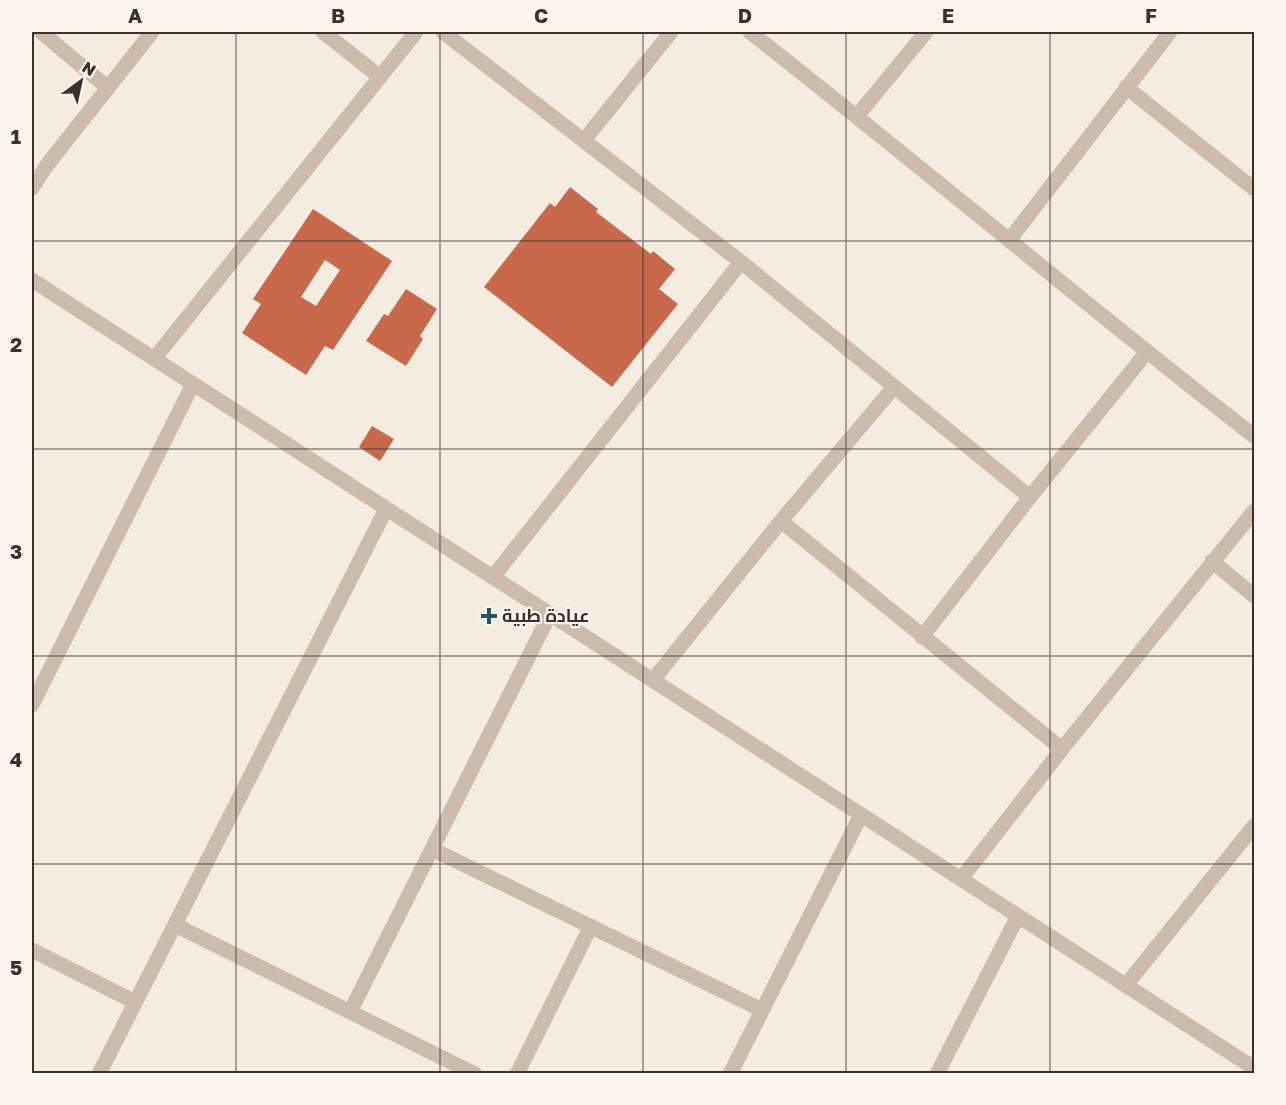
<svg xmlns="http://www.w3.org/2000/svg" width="1286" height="1105" font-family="'Golos Text',Cairo,sans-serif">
	<rect width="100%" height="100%" fill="#f4ebe1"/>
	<path fill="#c8694b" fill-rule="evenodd" d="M570,187L598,209L596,212L651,254L653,251L675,269L659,289L678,304L612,387L484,287L550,203L555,207Z
		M313,209L392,261L333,350L325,346L306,375L242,333L261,304L253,299ZM325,260L340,270L316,306L301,297Z
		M406,289L437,309L420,336L423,339L406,366L366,341L384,314L388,316Z
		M372,426L394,439L380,461L359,447Z"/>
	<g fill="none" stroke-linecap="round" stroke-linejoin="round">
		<path stroke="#cdbbac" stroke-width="15" d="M41,32L107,87
			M323,32L379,76
			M443,32L741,262L1030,497
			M750,32C920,165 1084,304 1254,436
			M1126,87L1254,189
			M857,116L926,32
			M585,139L671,32
			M32,188L47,165L152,32
			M1010,239L1170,32
			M32,280L1254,1068
			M154,359L416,32
			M781,521L1062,749
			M1212,561L1254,596
			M493,577L741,262
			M922,637L1030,497L1147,352
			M653,680L781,521L894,387
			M32,705L193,384
			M432,849L762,1010
			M961,879L1062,749L1254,511
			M175,925L475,1074
			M32,950L135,1002
			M1126,985L1254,826
			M350,1012L550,614
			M99,1074L386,509
			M517,1074L591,926
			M730,1074L861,815
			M937,1074L1018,916"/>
	</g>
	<path fill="none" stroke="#3b302b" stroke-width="1.5" stroke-opacity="0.55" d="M236,32V1074M440,32V1074M643,32V1074M846,32V1074M1050,32V1074M32,241H1254M32,449H1254M32,656H1254M32,864H1254"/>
	<path fill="#1f5a5e" stroke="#fbf5ee" stroke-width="2" d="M486 607h6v6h6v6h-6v6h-6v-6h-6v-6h6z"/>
	<g text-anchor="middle" stroke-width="4.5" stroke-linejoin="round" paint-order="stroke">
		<g font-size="18" font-weight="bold" fill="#3b302b" stroke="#fbf5ee" text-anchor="start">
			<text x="502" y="622">عيادة طبية</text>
		</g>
	</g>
	<rect width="1286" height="1105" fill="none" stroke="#fbf5ee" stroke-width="66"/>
	<g transform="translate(81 81) rotate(33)" stroke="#fbf5ee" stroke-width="4.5" paint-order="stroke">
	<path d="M0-4.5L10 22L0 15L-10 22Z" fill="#3b302b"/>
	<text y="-9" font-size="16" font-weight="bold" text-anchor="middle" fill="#3b302b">N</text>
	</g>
	<rect x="33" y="33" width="1220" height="1039" fill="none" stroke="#3b302b" stroke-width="2"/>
	<g font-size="20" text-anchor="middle" font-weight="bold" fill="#3b302b">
		<text x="135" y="23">A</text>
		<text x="338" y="23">B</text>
		<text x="541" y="23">C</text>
		<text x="745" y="23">D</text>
		<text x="948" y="23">E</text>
		<text x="1151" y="23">F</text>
		<text x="16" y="144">1</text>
		<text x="16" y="352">2</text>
		<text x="16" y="559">3</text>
		<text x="16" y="767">4</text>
		<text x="16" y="975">5</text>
	</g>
</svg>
